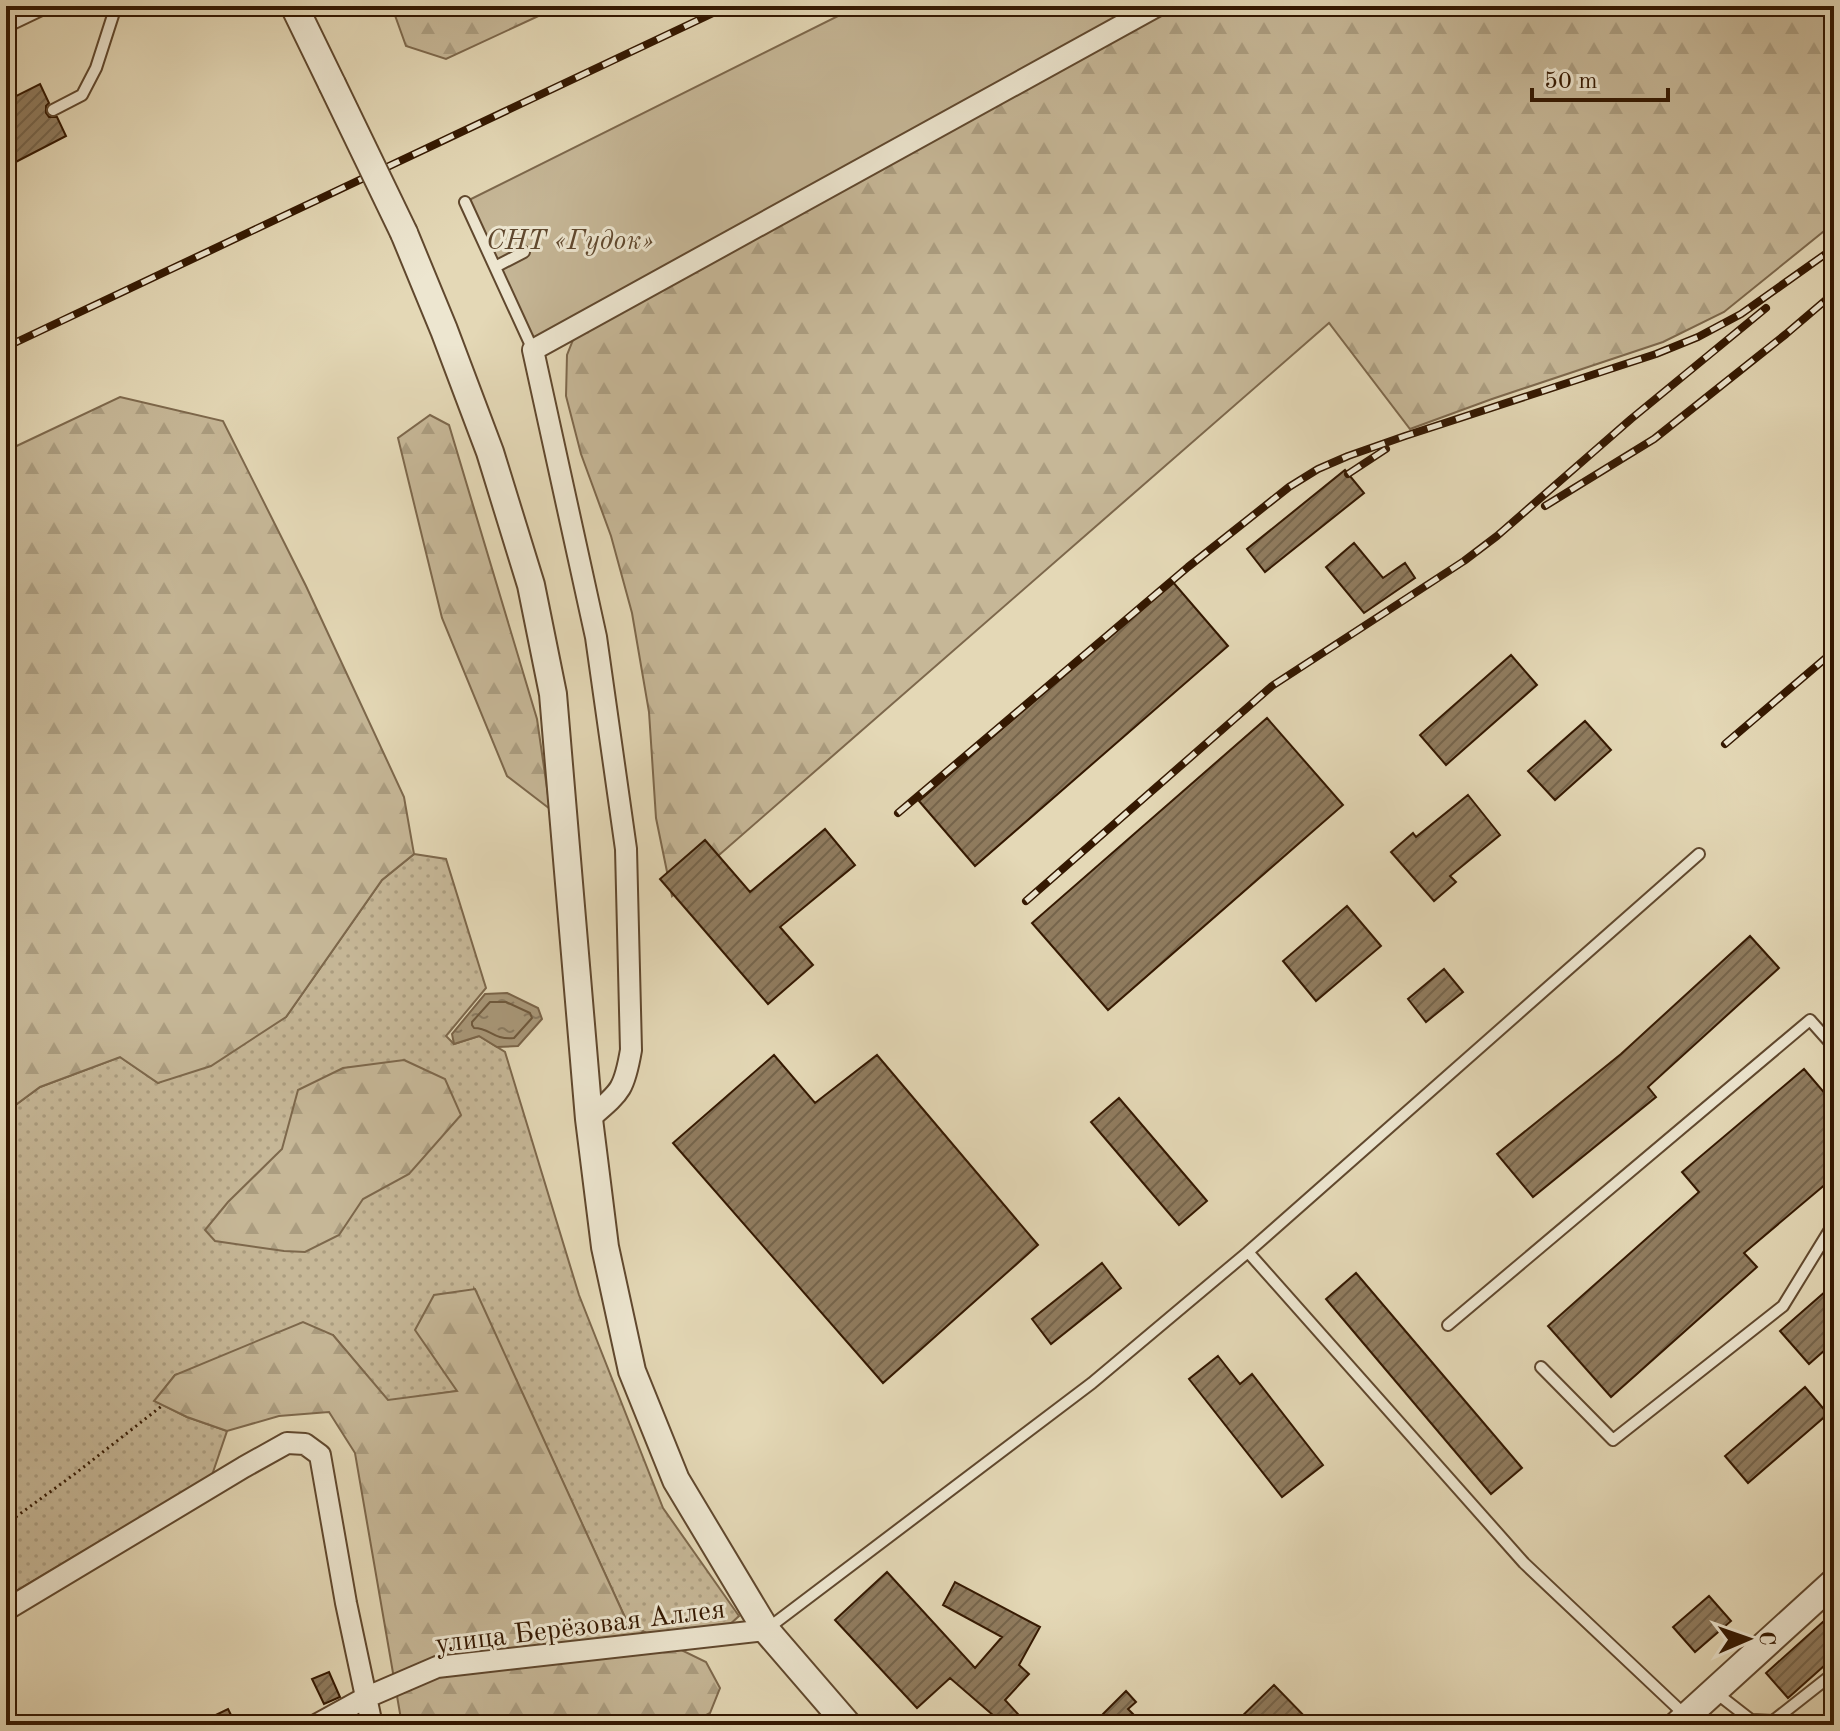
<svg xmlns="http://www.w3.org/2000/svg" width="1840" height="1731" font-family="'Old Standard TT',serif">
	<defs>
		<pattern id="grass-dots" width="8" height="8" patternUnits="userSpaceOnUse" patternTransform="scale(2)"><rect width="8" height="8" fill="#c6b797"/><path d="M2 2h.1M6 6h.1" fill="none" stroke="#ab9d80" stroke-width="1.8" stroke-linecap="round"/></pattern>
		<pattern id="forest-firs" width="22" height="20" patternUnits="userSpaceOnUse" patternTransform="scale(2)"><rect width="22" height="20" fill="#c6b797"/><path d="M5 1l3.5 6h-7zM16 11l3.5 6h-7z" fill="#ab9d80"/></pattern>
		<pattern id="water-ripples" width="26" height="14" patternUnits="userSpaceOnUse" patternTransform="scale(2)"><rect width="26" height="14" fill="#a89778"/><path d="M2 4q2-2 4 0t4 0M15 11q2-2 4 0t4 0" fill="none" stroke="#8a7a60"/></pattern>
		<pattern id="building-hatch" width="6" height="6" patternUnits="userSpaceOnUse" patternTransform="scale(2)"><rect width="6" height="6" fill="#907c5f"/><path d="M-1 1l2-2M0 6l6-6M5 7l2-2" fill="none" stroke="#76654c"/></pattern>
	</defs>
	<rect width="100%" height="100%" fill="#e4d8b6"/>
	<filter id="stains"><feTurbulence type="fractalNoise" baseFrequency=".0025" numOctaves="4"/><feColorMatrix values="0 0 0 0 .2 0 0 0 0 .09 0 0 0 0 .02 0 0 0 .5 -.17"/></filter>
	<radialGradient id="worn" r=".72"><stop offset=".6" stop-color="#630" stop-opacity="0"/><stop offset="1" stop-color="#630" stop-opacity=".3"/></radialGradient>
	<path fill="url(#grass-dots)" stroke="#7d684c" stroke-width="2" d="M414,854L446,859L486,988L446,1036L454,1044L479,1036L505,1052L579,1295L663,1508L739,1616L728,1626L646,1633L628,1624L474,1289L457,1391L388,1401L333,1335L175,1375L155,1401L187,1417L227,1431L212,1475L6,1597V1112L40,1087L120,1057L158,1083L286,1017L382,880Z"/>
	<path fill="url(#forest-firs)" stroke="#7d684c" stroke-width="2" d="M394,6H560L446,59L406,46L392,7Z
		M1157,6H1834V223L1724,312L1663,342L1492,399L1410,429L1329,323L672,896L656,818L649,712L632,613L611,536L581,454L566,396L567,355L579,325Z
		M120,397L223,421L306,586L404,797L414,854L382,880L286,1017L211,1066L158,1083L120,1057L40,1087L6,1112V451Z
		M430,415L449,425L537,719L550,809L507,776L442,618L398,438Z
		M404,1060L445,1079L461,1115L409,1174L363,1199L339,1235L305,1252L284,1251L215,1241L205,1230L228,1202L282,1149L298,1090L343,1068Z
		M475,1289L628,1624L706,1662L720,1688L710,1713L688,1725H402L355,1453L329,1412L279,1416L227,1431L187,1417L154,1401L175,1375L303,1322L333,1335L388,1400L457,1391L415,1330L434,1295Z"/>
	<path fill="#c6b797" stroke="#7d684c" stroke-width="2" d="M858,6H1160L533,350L465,202Z"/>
	<path fill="url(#water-ripples)" stroke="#7a6448" stroke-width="2" d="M507,993L538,1008L542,1019L518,1046L497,1047L479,1036L454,1044L452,1034L485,994Z"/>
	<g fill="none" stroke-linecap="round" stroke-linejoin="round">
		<path stroke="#6e583c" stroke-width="2" d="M490,1002H506L530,1013L532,1018L514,1038C492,1040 491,1028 474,1028L472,1025V1022Z"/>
	</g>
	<path fill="url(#building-hatch)" stroke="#341801" stroke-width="2" d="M40,84L49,103L46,106V113L49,117H57L66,136L6,167V101Z
		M1345,470L1364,493L1265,572L1247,549Z
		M1354,543L1383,578L1405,563L1415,578L1364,613L1326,567Z
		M1172,581L1228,646L975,866L919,801Z
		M1511,655L1537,685L1446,765L1420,735Z
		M1267,718L1343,805L1108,1010L1032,923Z
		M1585,721L1611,750L1555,800L1528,771Z
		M1468,795L1500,835L1450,876L1456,882L1434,901L1391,852L1413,833L1416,837Z
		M825,829L855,865L780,927L813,965L768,1004L660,879L705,840L750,892Z
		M1347,906L1381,946L1316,1001L1283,961Z
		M1750,936L1779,968L1648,1087L1656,1097L1533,1197L1497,1154L1621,1054Z
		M1444,969L1463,992L1426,1022L1408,999Z
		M774,1055L815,1103L877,1055L1038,1245L883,1383L673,1143Z
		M1804,1069L1834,1104V1177L1744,1253L1757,1267L1611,1397L1548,1326L1699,1192L1682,1172Z
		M1119,1098L1207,1201L1179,1225L1091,1122Z
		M1102,1263L1121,1288L1051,1344L1032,1319Z
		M1356,1273L1522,1468L1491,1494L1326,1299Z
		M1834,1284V1342L1809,1364L1780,1331Z
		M1218,1356L1240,1384L1252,1374L1323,1465L1282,1497L1189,1379Z
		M1805,1387L1828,1414L1748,1483L1725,1456Z
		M887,1572L975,1668L1002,1637L943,1605L955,1582L1040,1627L1019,1665L1029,1674L1005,1700L1028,1725H984L994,1716L950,1678L917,1708L835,1620Z
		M1709,1596L1731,1621L1695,1652L1673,1627Z
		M1834,1612V1657L1788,1698L1766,1673Z
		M329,1672L340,1697L324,1704L312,1679Z
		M1274,1685L1313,1725H1233Z
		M1126,1691L1136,1702L1128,1709L1144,1725H1092Z
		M228,1709L236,1725H195Z"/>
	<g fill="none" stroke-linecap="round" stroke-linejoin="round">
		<defs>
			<path id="service" d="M6,27L50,6
				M53,110L82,95L96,68L116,6
				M465,202L533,350
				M495,267L524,252
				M1248,1252L1524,1563L1685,1715
				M1448,1325L1810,1020L1834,1047
				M1541,1367L1613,1440L1783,1306L1834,1223
				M767,1629L1092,1383L1248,1252L1699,854
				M1715,1692L1751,1720L1773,1721L1834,1673"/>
			<path id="minor" d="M589,1119C620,1092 624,1091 631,1050L626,849L596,637L533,350L1157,6
				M6,1610L244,1467L287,1443L305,1444L320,1455L346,1603L372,1725
				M316,1725L365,1698L437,1667L766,1630"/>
			<path id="tertiary" d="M294,6L332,84
				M404,233L444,330L490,452L531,585L553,694L589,1119L605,1247L632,1371L676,1480L766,1630L848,1725
				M1677,1725L1834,1582"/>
		</defs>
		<use href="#service" stroke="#60482e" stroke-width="14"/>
		<use href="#minor" stroke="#60482e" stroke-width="24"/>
		<use href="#tertiary" stroke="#60482e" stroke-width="30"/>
		<path stroke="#341801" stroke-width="3" stroke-dasharray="2 4" stroke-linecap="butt" d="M6,1524L76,1473L163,1405"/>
		<use href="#service" stroke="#ede6d0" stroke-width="10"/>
		<use href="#minor" stroke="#ede6d0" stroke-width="20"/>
		<use href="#tertiary" stroke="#ede6d0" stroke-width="26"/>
		<defs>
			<path id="rail" d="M6,347L728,6
				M1348,474L1386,449
				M1545,506L1654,439L1786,334L1834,293
				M1725,744L1834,651
				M898,813L1188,567L1289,487L1318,469L1348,456L1405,436L1656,354L1698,337L1741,314L1834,248
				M1026,901L1272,686L1464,561L1497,536L1631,419L1766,308"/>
		</defs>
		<use href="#rail" stroke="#341801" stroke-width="8"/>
		<use href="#rail" stroke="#ede6d0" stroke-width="5" stroke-dasharray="15" stroke-linecap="butt"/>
		<defs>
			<path id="tertiary-bridge" d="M332,84L404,233"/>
		</defs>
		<use href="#tertiary-bridge" stroke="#60482e" stroke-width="30" stroke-linecap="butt"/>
		<use href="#tertiary-bridge" stroke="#ede6d0" stroke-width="26"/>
	</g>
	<g text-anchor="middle" stroke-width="6" stroke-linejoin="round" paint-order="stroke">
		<g font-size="28" font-style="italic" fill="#60482e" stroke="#ede6d0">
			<text x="570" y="249">СНТ «Гудок»</text>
		</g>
		<g font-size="28" fill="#341801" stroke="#ede6d0">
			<text transform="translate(580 1625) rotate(-7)" y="10">улица Берёзовая Аллея</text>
		</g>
	</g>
	<rect width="1840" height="1731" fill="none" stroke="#e4d8b6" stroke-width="32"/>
	<rect x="8" y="8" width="1824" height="1715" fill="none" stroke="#341801" stroke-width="4"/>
	<rect x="16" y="16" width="1808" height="1699" fill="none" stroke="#341801" stroke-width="2"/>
	<g transform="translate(1748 1639) rotate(88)" stroke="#ede6d0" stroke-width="6" paint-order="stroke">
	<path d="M0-6L14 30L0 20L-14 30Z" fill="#341801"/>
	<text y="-12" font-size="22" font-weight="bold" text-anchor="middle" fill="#341801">С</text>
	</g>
	<path d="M1532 88v12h136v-12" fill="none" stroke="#341801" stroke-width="4"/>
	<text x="1544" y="88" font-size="24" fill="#341801" stroke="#ede6d0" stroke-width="6" paint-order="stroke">50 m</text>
	<rect width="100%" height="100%" filter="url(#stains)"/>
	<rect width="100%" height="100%" fill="url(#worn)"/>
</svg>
